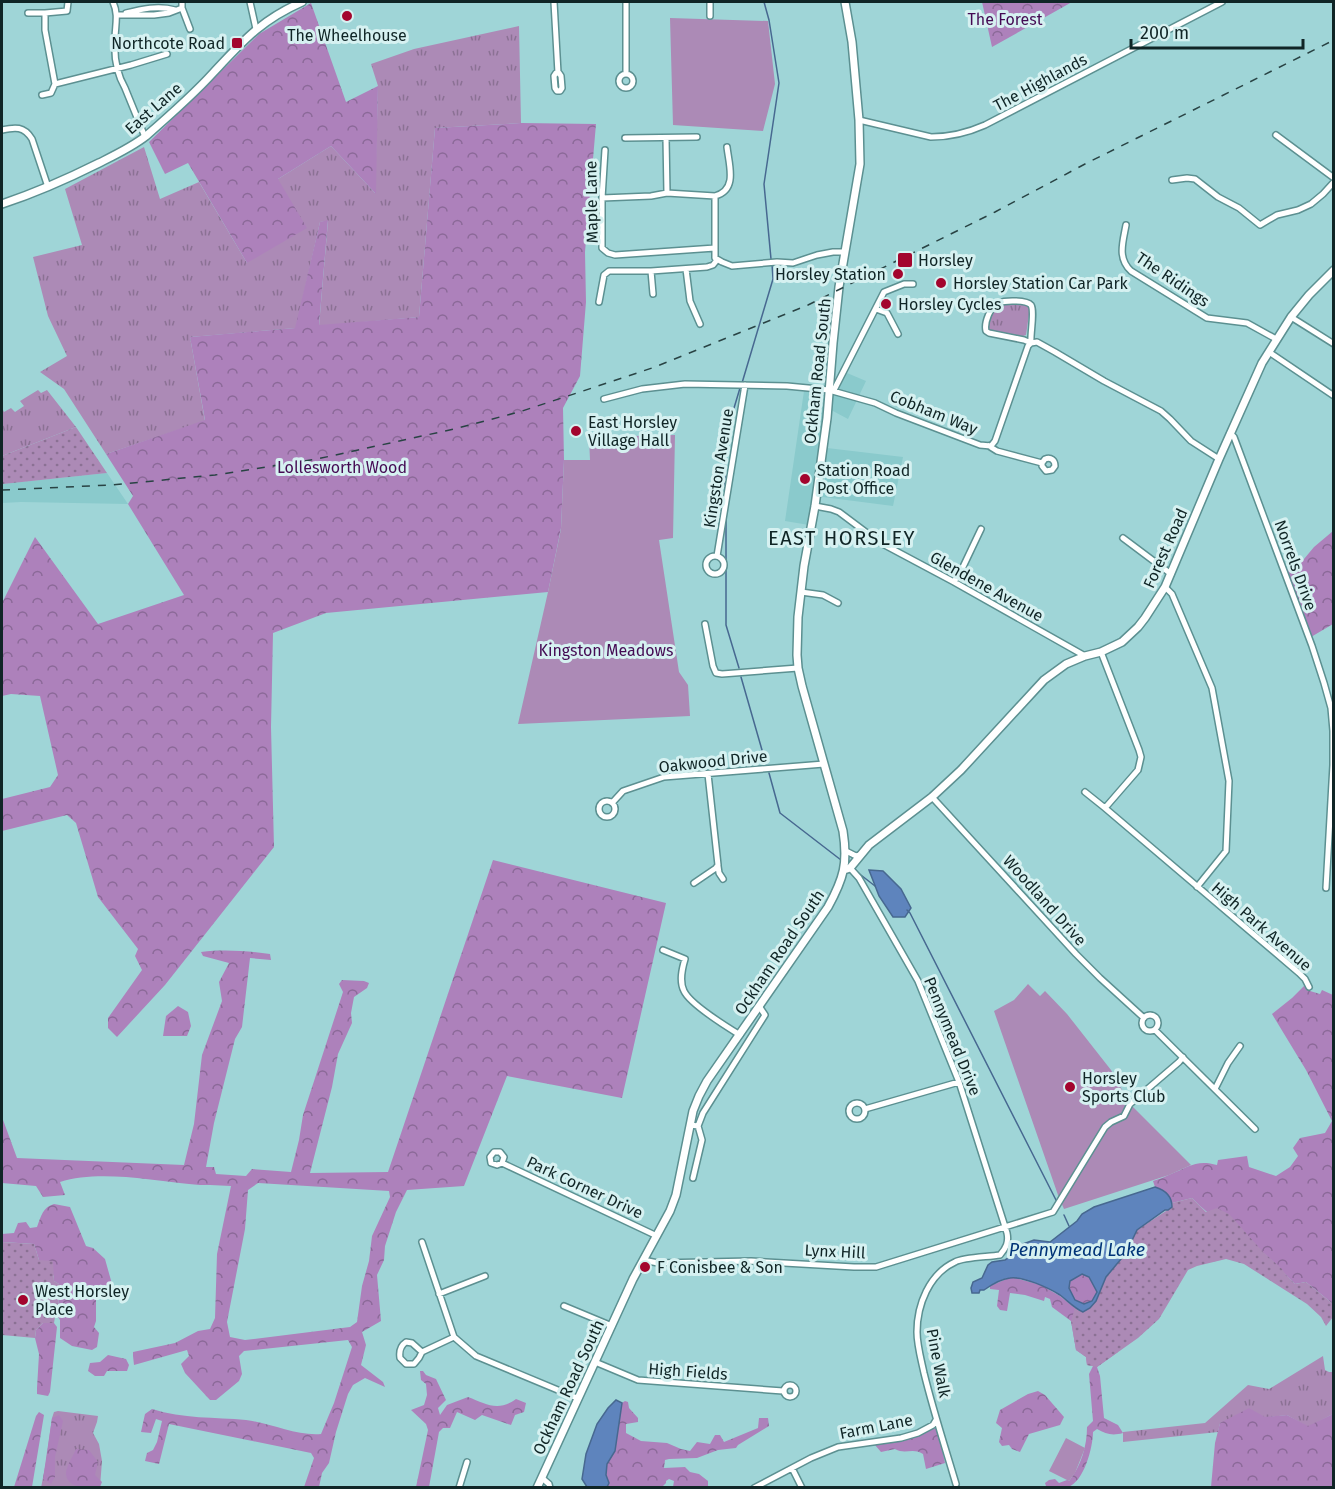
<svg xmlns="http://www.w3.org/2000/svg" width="1335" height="1489" font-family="'Fira Sans',sans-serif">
	<defs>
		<pattern id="grass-tufts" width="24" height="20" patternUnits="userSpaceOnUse" patternTransform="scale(1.5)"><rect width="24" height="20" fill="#ac8ab6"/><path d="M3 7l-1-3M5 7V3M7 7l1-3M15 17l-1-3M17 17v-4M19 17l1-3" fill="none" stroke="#8b7194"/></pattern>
		<pattern id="forest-crowns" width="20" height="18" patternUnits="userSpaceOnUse" patternTransform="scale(1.5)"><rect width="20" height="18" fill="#ad81bb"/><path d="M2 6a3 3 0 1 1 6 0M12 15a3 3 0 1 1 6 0" fill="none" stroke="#8b6998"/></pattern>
		<pattern id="garden-dots" width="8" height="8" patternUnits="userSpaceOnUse" patternTransform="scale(1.5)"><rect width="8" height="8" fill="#ac8ab6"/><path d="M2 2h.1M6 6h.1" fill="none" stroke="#8b7194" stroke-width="1.8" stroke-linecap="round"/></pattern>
	</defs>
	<rect width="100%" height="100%" fill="#9fd5d7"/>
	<path fill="#8acacc" d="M847,373L866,381L848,419L831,410L827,448L903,457L893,506L823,497L821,498L815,526L785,521L804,391L836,394Z
		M107,473L128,504L21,502L2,503V484Z"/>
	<path fill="url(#grass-tufts)" d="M519,26L521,123L435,128L419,317L319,326L328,221L320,222L296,328L190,337L205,421L106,454L64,389L40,372L67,356L48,316L33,257L82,245L65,189L144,147L160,199L199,182L247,263L278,179L331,146L375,193L378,86L371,64L414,49Z
		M1024,303L1030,308L1026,335L1023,336L989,331L986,325L994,308L998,305Z
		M38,390L41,393L47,390L76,427L2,456V408L4,412L11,408L15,412L24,406L20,401Z
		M1323,1356L1325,1370L1329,1372H1333V1414L1308,1427L1287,1415L1220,1423L1218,1432L1123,1442V1432L1205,1423L1248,1385L1269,1389Z
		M58,1411L98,1416L97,1422L93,1433L99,1444L102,1461L100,1487L41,1488L46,1462L52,1418L54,1412Z"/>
	<path fill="url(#forest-crowns)" fill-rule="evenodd" d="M982,2H1072L992,47Z
		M311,3L346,102L378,86L376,194L331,146L278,179L307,228L247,263L188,163L165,174L149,142L259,34Z
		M521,123L596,124L585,252L586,302L580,376L563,408L564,460L561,528L548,592L326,613L273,633L271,727L274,847L165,985L117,1037L108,1028V1018L142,970L135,956L138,949L98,897L76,823L67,815L2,831V799L50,787L58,775L40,696L11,694L2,696V603L35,537L98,624L184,595L128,504L133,496L106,454L205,420L190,337L295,328L320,222L328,220L319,325L419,317L435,128Z
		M1333,531V624L1311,637L1287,569L1299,565L1314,547Z
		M493,860L666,903L622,1098L507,1076L464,1186L407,1190L396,1212L385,1246L384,1260L377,1275L381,1321L362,1332L366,1345L361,1365L383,1382L385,1387L365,1378L353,1385L348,1394L336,1432L329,1463L322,1473L319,1487H304L314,1458L311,1453L169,1424L159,1464L145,1461L147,1453L153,1450L157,1442L162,1421L156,1419L151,1433L141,1432L145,1414L152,1409C183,1419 215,1417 246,1420C271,1423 296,1436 321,1434L334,1403L352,1347L348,1340L244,1351L239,1356L242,1374L239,1381L216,1400H210L185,1373L181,1364L189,1356L187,1350L134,1365L133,1356V1352L175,1343L198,1331L210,1329L215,1318L217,1254L231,1186C217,1185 203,1186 189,1184C151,1180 97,1170 60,1182L65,1195L43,1197L36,1186L2,1183V1117L17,1158L184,1165L194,1124L202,1055L222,1001L219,982L229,963L203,956L201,952C224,949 248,951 270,954L271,960L250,958L242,1027L235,1039L214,1123L206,1167H214L216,1174L246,1176L252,1169L291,1172L299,1140L303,1115L343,992L339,984L342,980L364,981L369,983L367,988L354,997L351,1013L352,1023L338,1054L332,1087L310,1173L388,1172ZM258,1183L389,1191L390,1197L372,1236L369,1261L362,1286L357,1322L350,1327L245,1340L230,1337L227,1322L245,1229L248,1190Z
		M1304,986L1310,991L1320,994L1322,990L1333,995V1304L1306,1282L1295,1284C1284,1274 1275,1262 1262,1252C1239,1234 1213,1220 1192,1198L1172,1203C1169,1194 1164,1190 1155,1187L1153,1181C1159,1179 1165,1177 1171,1174C1188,1167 1197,1159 1217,1165L1218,1160L1247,1156L1249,1167L1276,1176L1290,1167L1298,1156L1293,1148L1300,1138L1325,1133L1332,1121L1306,1070L1272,1014L1292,998Z
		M178,1006L188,1012L191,1026L187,1036H163L166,1016Z
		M54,1204L70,1207L86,1246L93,1248L105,1259L112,1284L108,1294L96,1299V1321L94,1327L99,1333L97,1347L92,1350L72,1346L60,1338V1320L58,1317L59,1284L54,1281V1276L39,1260L34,1244L2,1242V1234L14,1233L18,1223L26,1222L30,1228L37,1227C41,1216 43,1207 54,1204Z
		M1081,1274L1089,1277L1097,1292L1092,1301L1084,1304L1075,1300L1069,1288L1070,1281Z
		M1011,1277L1041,1285L1060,1296L1075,1308H1090L1118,1352L1097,1367L1100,1376L1104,1418L1118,1425L1123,1433C1112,1436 1106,1434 1097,1429L1093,1432C1093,1447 1084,1482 1068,1487C1062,1489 1054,1487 1048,1487L1046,1486L1045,1483L1049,1480L1055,1479L1059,1483L1067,1480L1069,1481C1081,1466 1087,1446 1087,1427L1093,1421L1089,1374L1093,1366L1087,1365L1086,1357L1076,1350L1071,1321L1052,1307L1050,1299L1045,1297L1044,1301L1025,1295L1010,1293L1007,1311L1000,1310L997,1306L999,1290L990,1289V1286Z
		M43,1323H54L57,1327L50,1392L48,1396L37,1394V1388L39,1354L35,1338L36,1330Z
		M108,1355L126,1359L129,1365L127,1371H107L104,1376H95L88,1371L90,1363L100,1362Z
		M420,1371H423L426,1375L436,1379L446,1400L438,1408L440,1415L447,1405L468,1397C486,1404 498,1412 516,1399L526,1403L524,1412L515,1415L511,1425L482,1415L475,1420L457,1412L450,1428H443L439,1432L429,1487H416L428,1430L426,1424L411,1410L424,1405L427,1395L426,1384L421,1380Z
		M1038,1391L1045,1395L1064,1417L1060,1425L1029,1434L1020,1452L1012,1449L1009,1445L1002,1446L999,1442L1002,1428L996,1423L1000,1410L1028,1394Z
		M625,1401L628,1402L629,1408L638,1418V1422L626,1424V1433L641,1441L667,1443L681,1449L690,1451L697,1442L710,1444L715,1435H720L724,1442L758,1428L759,1418H768L769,1426L738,1445L736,1448L718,1450L697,1458L669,1459L665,1460L664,1468L685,1467L690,1472L699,1474L708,1481V1487H673L674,1481L669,1479L666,1481V1483L662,1487L604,1488L607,1487L606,1475L607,1464L615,1451L622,1403Z
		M1249,1408L1265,1417L1287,1415L1308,1426L1333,1414V1487H1211L1215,1443L1220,1423Z
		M39,1412L44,1415L32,1487H14L36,1416Z
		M59,1415L63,1421L55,1457V1477L51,1484L43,1479L52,1418Z
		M933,1428L938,1430L945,1463L926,1469L923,1454C912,1447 906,1455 895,1449L881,1452L875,1445L878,1442L911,1436Z
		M76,1449L89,1450L98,1462L95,1475L102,1482L100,1487C88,1488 65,1489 66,1472C67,1465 73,1456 76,1449Z"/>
	<path fill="#ac8ab6" d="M670,18L768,21L775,84L763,131L673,125Z
		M675,435L673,538L659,540L679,672L688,685L690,716L518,724L548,592L561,529L564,460H590L589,437Z
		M1028,984L1040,996L1045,991L1067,1014L1111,1070L1130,1104L1191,1165L1169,1175L1064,1209L1058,1195L994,1011L1014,1000Z
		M1066,1438L1085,1448L1075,1473L1069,1481L1049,1471Z"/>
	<path fill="url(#garden-dots)" d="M76,427L107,473L3,484L2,480V456Z
		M1192,1198L1206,1212L1217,1208L1229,1214L1264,1253L1282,1269L1286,1275L1295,1284L1306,1282L1333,1304V1317L1326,1326L1321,1317L1307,1304L1244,1264L1226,1259L1197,1266L1188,1270L1159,1319L1138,1338L1097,1367L1087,1365L1086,1357L1076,1350L1071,1321L1075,1308L1083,1312L1096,1301L1106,1277L1126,1253L1137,1230L1172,1207V1203Z
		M2,1242L34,1244L39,1260L53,1261L54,1281L59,1284L58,1317H55L54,1323H43L36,1330L35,1338L2,1335Z"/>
	<path fill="#5e84bd" stroke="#476890" stroke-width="1.5" fill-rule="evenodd" d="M869,870L883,871L901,889L911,908L905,917H893L879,896Z
		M1155,1187C1165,1190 1172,1196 1172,1207L1168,1210H1165L1137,1230L1126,1253L1106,1277L1096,1301L1090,1308L1083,1312C1074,1308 1068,1301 1060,1295C1049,1288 1023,1276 1010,1278C1000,1279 991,1285 984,1290H980L979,1293H972L971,1288L973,1282L982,1278L988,1265L992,1262L1005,1260L1013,1255L1023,1244L1034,1240L1050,1242L1077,1221L1082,1214L1094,1207ZM1082,1274L1089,1277L1097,1292L1092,1301L1084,1304L1075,1300L1069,1288L1070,1281Z
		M616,1400L622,1403L615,1451L607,1464L606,1475L609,1483L607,1487H587L582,1479L586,1454L597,1424L608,1408Z"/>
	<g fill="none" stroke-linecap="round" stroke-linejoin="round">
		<path stroke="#476890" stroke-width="1.5" d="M764,2L769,20L779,83L764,184L771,259
			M742,383L773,279L772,264
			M725,489V438L740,388
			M726,518V625L739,668
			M741,677L766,764
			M769,773L780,813L841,860
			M857,872L875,886
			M907,910L910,913L1057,1202
			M1064,1215L1069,1226"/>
		<defs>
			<path id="street" d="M113,2C119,15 115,26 115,40C114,56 117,74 125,88L145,137
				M250,2L256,29
				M554,2L558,73
				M710,2V16
				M182,8L190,29
				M28,13H45
				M126,13C141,9 159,5 175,10
				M117,15H154L169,13L182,8V2
				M556,73H559L561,76L562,88L560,91H557L555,88L554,76Z
				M619 81a7 7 0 1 1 14 0a7 7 0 1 1-14 0Z
				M626,74V2
				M55,84L131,65L167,54
				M42,95L51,93L55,84L45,30V13L67,11L68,2
				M859,120L931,137C951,137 967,133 985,125L1222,2
				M2,130C15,127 24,126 32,139L48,187
				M1276,135L1334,178
				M625,138L697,137
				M666,138L667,193
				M605,150L602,198V248L608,253L615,255L715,248
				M1172,180L1187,178L1195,179L1218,197L1239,208L1260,225L1277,215L1298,210L1311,204L1323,194L1334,182
				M715,196C738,190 729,165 727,147
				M602,198L651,196L667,193L715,196V258L722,262L732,266L777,262L793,263L817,255L833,252H845
				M1126,225C1123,242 1117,258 1131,271L1207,318L1247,323L1276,339
				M686,269L690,301L700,324
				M651,271L653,294
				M599,302L604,275L609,271H651L707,267L713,265L717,260
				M876,309L887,313L898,334
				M1291,317L1334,344
				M1269,352L1334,396
				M834,390L884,292L904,284H913
				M604,399L642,389L685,384L787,386L829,390L875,403L896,413L980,445L991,446L995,441L1028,346L1031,343C1030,334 1035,311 1031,305C1027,300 1005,300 999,303C990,306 984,323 986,331L989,333L1024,340L1031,343L1037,342L1055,352L1104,381L1161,411L1170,419L1191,441L1219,459
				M1230,433L1234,437L1312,646L1324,683L1331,708L1333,731V765L1326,888
				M989,446L997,451L1042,463V466L1046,471L1052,470L1055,466C1055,460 1051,457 1045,459L1042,463
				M815,506L831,509L839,512L879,542L954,582L1085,656
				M1123,538L1171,574
				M706 565a9 9 0 1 1 18 0a9 9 0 1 1-18 0Z
				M717,556L745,385
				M954,582L962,569L981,529
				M1165,587L1172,594L1212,688L1229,781L1226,851L1197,887
				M801,592L823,595L838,603
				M705,624L713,666L716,673L722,674L798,668
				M1101,652L1139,750L1141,757L1138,770L1105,808L1299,973L1305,979L1309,987
				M1085,792L1105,808
				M932,797L1076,954L1100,978L1144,1018
				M599 809a8 8 0 1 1 16 0a8 8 0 1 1-16 0Z
				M612,803L623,791L664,777L824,764
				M846,851L856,856L860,855
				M718,866L719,873L723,879
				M850,868L859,878L918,981L959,1082L1007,1233C1009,1242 1006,1248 1000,1255C988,1257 964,1257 955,1262C929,1274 917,1305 917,1332C917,1345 921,1359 924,1373C933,1410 945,1447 956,1484
				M694,883L716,868L718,865L708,774
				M663,950L685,959C682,969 679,981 684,991C690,1004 727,1027 740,1035
				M1142 1023a8 8 0 1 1 16 0a8 8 0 1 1-16 0Z
				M1155,1030L1255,1129
				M1215,1089L1228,1063L1240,1046
				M849 1111a8 8 0 1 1 16 0a8 8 0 1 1-16 0Z
				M865,1109L959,1082
				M690,1125L698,1126L703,1113L765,1015L759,1006
				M494,1152H500L504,1157L502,1163L497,1165L491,1163L490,1157Z
				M502,1163L657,1236
				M693,1178L702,1140L698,1126
				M422,1242L454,1337L476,1356L577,1398
				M643,1260L658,1263L751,1261L854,1267H876L1053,1212L1105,1127L1111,1122L1124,1116L1130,1104L1179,1062L1183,1057
				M439,1294L485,1276
				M564,1306L612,1326
				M422,1352L419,1358L414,1364H406L400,1358C399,1351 400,1346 406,1342L412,1343L422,1352L454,1337
				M595,1362L638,1380L783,1391
				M784 1391a6 6 0 1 1 12 0a6 6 0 1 1-12 0Z
				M792,1468L802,1488
				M542,1478L549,1484L550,1488
				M459,1488L467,1462
				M754,1488L811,1458L838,1447L901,1438L918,1433L933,1425L936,1420"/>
			<path id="secondary" d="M2,204C35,193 67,179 99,163C115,155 132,147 146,136C169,116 193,95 213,73C243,41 261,20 302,2
				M844,870L850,868L869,845L932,797L961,770L1044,680L1066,664L1085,656L1101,652L1122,642L1138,627L1145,618L1165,587L1219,459L1262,363L1291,317L1309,295L1334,270
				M537,1488L633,1279L670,1211L676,1195L693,1111L699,1096L707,1081L828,907C844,878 848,863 843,831L802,686L798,668L797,655L798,617L804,566L815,506L827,418L833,343L839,287L860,164L859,120L852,42L845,2"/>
		</defs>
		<use href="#street" stroke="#5c9091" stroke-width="8"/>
		<use href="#secondary" stroke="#5c9091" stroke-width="10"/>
		<use href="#street" stroke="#fff" stroke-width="5"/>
		<use href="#secondary" stroke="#fff" stroke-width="7"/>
		<path stroke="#294344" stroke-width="1.5" stroke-dasharray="8 8" stroke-linecap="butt" d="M2,490L111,485L215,475L317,459L454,429L519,412L577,393L655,367L808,305L995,212L1085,164L1334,40"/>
	</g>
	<g fill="#a3052e" stroke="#d6f1f1" stroke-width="2">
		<circle cx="347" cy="16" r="6"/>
		<rect x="231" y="37" width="12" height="12" rx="3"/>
		<rect x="897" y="252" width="16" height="16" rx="3"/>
		<circle cx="898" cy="274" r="6"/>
		<circle cx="941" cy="283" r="6"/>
		<circle cx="886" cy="304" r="6"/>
		<circle cx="576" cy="431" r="6"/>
		<circle cx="805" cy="479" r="6"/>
		<circle cx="1070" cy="1087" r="6"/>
		<circle cx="645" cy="1267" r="6"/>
		<circle cx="23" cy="1300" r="6"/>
	</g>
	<g text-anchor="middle" stroke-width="6" stroke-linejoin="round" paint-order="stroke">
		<g font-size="16" fill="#440a53" stroke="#d6f1f1">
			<text x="1005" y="25">The Forest</text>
			<text x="342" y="473">Lollesworth Wood</text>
			<text x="606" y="656">Kingston Meadows</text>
		</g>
		<g font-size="16" fill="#102526" stroke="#d6f1f1" text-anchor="start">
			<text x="347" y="41" text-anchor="middle">The Wheelhouse</text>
			<text x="225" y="49" text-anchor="end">Northcote Road</text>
			<text x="918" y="266">Horsley</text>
			<text x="886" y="280" text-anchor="end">Horsley Station</text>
			<text x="953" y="289">Horsley Station Car Park</text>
			<text x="898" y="310">Horsley Cycles</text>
			<text x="588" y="428">East Horsley<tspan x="588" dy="18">Village Hall</tspan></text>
			<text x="817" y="476">Station Road<tspan x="817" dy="18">Post Office</tspan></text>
			<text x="1082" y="1084">Horsley<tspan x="1082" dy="18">Sports Club</tspan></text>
			<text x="657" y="1273">F Conisbee &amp; Son</text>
			<text x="35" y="1297">West Horsley<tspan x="35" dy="18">Place</tspan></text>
		</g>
		<g font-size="16" fill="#102526" stroke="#d6f1f1">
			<text transform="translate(1040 82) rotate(-28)" y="6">The Highlands</text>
			<text transform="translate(153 108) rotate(-41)" y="6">East Lane</text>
			<text transform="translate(591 202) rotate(-91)" y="6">Maple Lane</text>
			<text transform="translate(1173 279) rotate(34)" y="6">The Ridings</text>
			<text transform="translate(817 371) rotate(-84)" y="6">Ockham Road South</text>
			<text transform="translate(934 412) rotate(22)" y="6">Cobham Way</text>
			<text transform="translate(718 468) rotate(-81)" y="6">Kingston Avenue</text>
			<text transform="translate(1165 548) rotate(-66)" y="6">Forest Road</text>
			<text transform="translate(1296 565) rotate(70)" y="6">Norrels Drive</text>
			<text transform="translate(987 586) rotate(29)" y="6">Glendene Avenue</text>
			<text transform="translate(713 761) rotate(-6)" y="6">Oakwood Drive</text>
			<text transform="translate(1045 900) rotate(48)" y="6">Woodland Drive</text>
			<text transform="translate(1262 926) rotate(41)" y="6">High Park Avenue</text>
			<text transform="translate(779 952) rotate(-56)" y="6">Ockham Road South</text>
			<text transform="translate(953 1036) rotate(68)" y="6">Pennymead Drive</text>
			<text transform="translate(585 1187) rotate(25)" y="6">Park Corner Drive</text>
			<text transform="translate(835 1251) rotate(3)" y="6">Lynx Hill</text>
			<text transform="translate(939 1363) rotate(79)" y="6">Pine Walk</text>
			<text transform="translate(688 1371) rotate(4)" y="6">High Fields</text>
			<text transform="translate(568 1387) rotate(-65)" y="6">Ockham Road South</text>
			<text transform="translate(876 1426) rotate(-11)" y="6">Farm Lane</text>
		</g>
		<g font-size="18" font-style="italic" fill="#037" stroke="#d6f1f1">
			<text x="1077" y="1256">Pennymead Lake</text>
		</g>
		<g font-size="20" letter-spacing="1.5" fill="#102526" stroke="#d6f1f1">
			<text x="842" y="545">EAST HORSLEY</text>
		</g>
	</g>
	<rect width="1335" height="1489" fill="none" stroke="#102526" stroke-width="6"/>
	<path d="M1131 39v9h172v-9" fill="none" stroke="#102526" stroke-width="3"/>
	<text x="1140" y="39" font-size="18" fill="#102526" stroke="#d6f1f1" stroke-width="4.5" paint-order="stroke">200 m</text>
</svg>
